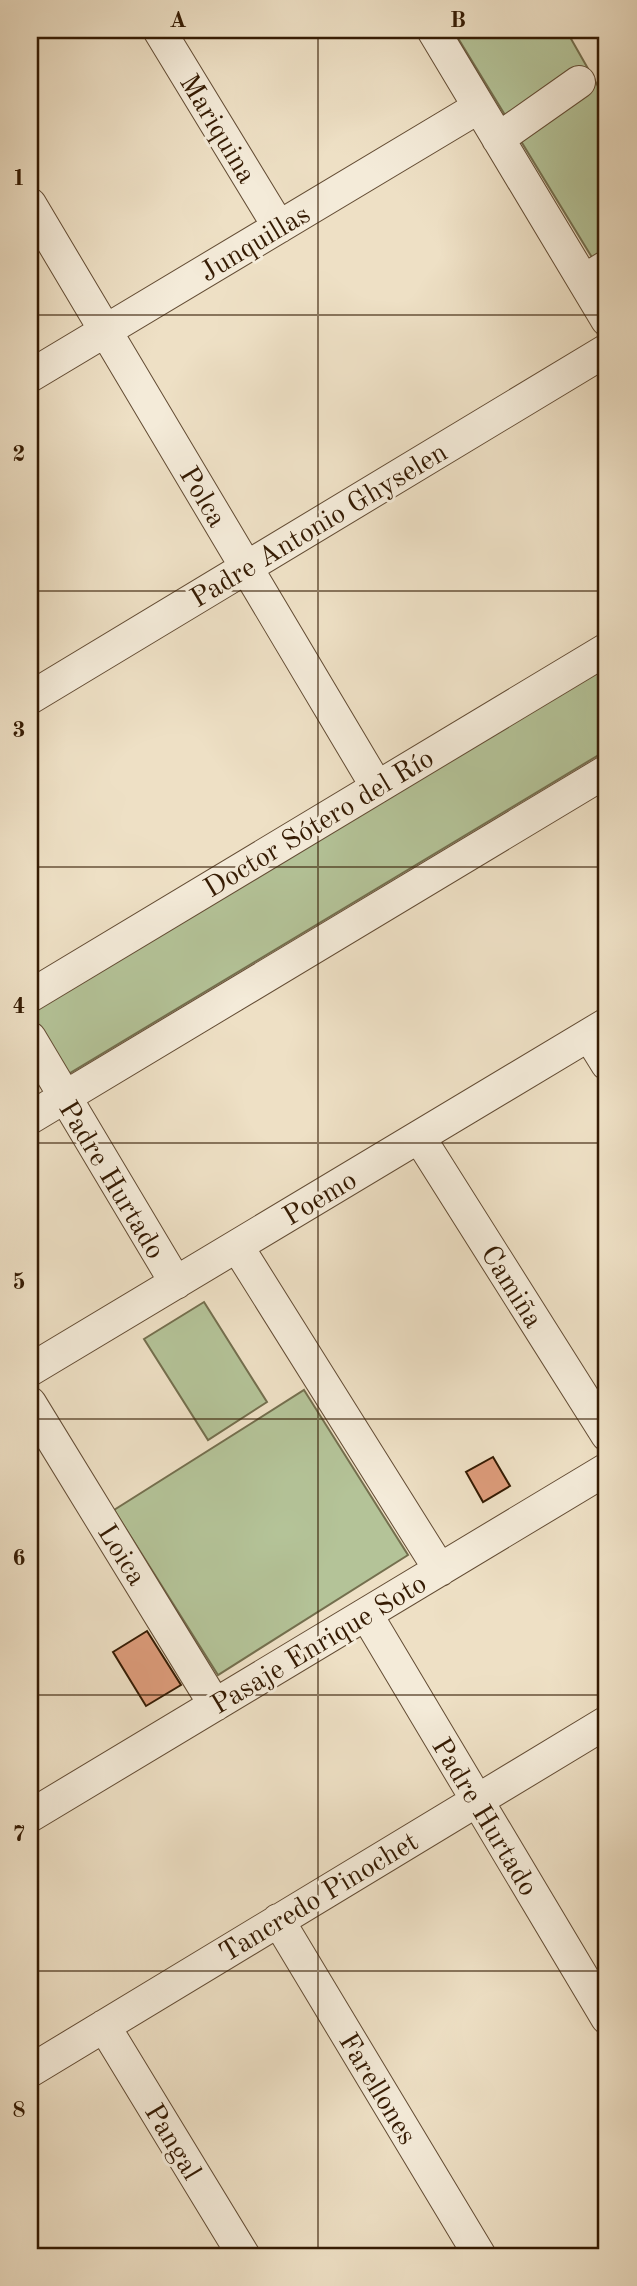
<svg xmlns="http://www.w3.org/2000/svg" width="637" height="2286" font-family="'Old Standard TT',serif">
	<rect width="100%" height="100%" fill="#eee0c5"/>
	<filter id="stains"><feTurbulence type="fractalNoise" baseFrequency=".00286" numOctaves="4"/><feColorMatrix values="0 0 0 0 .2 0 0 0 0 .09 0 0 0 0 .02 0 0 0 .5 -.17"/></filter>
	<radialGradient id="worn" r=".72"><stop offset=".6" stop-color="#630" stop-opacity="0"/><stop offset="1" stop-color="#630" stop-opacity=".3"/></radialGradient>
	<path fill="#b4c398" stroke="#746f4e" stroke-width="2" d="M453,30H566L607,102V282Z
		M607,661V750L65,1076L30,1017V1009Z
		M204,1302L267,1402L208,1440L144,1339Z
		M304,1390L408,1555L218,1675L114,1510Z"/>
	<path fill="#dd9c7b" stroke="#351b03" stroke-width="2" d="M493,1457L510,1486L483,1502L466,1472Z
		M147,1631L181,1685L146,1706L113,1652Z"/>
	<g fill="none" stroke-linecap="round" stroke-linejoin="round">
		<defs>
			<path id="lane" d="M579,274L607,257"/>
			<path id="street" d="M159,30L279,227
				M433,30L607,320
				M498,139L579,82
				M30,204L377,787
				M30,376L479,107
				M30,698L607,350
				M30,996L607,649
				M589,1035L607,1064
				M30,1038L176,1283
				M30,1118L607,771
				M419,1137L607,1435
				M237,1246L440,1570
				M30,1370L607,1024
				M30,1403L215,1705
				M366,1614L607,2018
				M30,1816L607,1469
				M278,1920L480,2256
				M104,2026L244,2256
				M30,2071L607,1722"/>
		</defs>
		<use href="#lane" stroke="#634c34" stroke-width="18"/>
		<use href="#street" stroke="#634c34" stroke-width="34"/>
		<use href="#lane" stroke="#f4ebd9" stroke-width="16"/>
		<use href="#street" stroke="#f4ebd9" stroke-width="32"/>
	</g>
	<path fill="none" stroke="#351b03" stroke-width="2" stroke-opacity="0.55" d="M318,30V2256M30,315H607M30,591H607M30,867H607M30,1143H607M30,1419H607M30,1695H607M30,1971H607"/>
	<g text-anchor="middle" stroke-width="6" stroke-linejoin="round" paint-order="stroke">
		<g font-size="28" fill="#351b03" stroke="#f4ebd9">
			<text transform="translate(219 128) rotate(59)" y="10">Mariquina</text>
			<text transform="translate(254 242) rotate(-31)" y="10">Junquillas</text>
			<text transform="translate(204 496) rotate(59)" y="10">Polca</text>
			<text transform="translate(318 524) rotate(-31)" y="10">Padre Antonio Ghyselen</text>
			<text transform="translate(318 822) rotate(-31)" y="10">Doctor Sótero del Río</text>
			<text transform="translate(113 1179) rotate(59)" y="10">Padre Hurtado</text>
			<text transform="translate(319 1197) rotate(-31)" y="10">Poemo</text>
			<text transform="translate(513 1286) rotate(58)" y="10">Camiña</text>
			<text transform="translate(123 1554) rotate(58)" y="10">Loica</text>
			<text transform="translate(318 1643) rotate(-31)" y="10">Pasaje Enrique Soto</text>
			<text transform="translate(486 1816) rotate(59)" y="10">Padre Hurtado</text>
			<text transform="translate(318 1896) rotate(-31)" y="10">Tancredo Pinochet</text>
			<text transform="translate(379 2088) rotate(59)" y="10">Farellones</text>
			<text transform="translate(174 2141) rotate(59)" y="10">Pangal</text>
		</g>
	</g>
	<rect width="637" height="2286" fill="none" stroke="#eee0c5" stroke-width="77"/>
	<rect x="38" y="38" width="560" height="2210" fill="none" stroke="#351b03" stroke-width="2.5"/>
	<g font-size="23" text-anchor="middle" font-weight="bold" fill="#351b03">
		<text x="178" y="27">A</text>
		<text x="458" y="27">B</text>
		<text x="19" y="185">1</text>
		<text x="19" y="461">2</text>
		<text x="19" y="737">3</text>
		<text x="19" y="1013">4</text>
		<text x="19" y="1289">5</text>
		<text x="19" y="1565">6</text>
		<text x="19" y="1841">7</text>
		<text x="19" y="2117">8</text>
	</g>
	<rect width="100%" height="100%" filter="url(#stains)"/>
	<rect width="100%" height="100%" fill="url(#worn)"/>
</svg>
